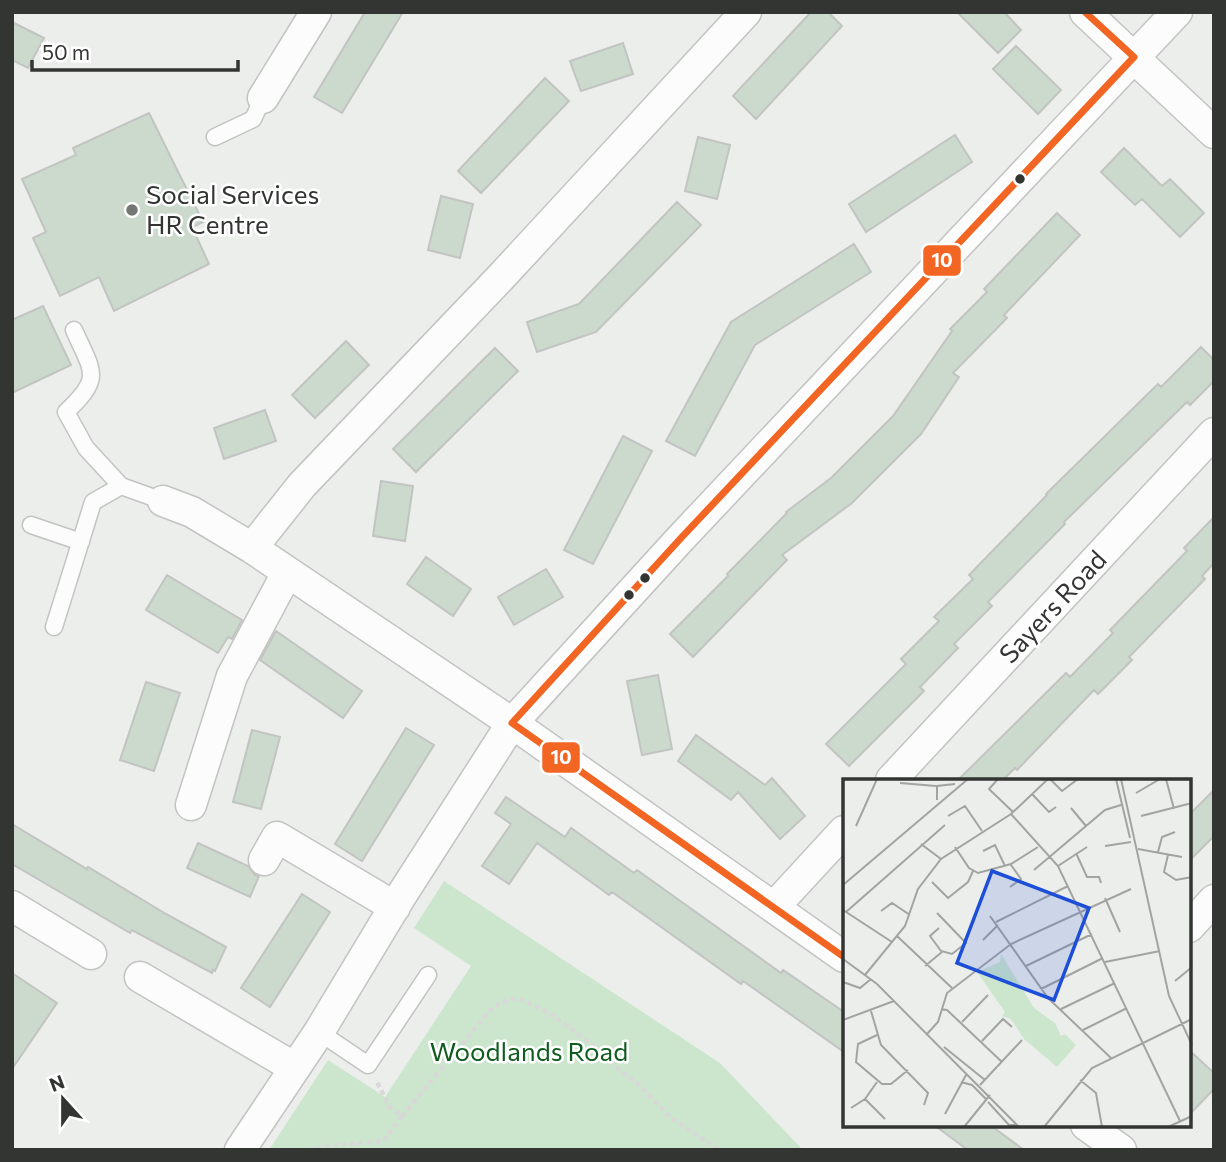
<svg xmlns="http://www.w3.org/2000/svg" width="1226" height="1162" font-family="Commissioner,sans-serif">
	<rect width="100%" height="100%" fill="#eceeec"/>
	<path fill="#cce6cd" d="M444,881L720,1063L803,1150H269L328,1060L385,1097L471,966L414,928Z"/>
	<path fill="#cbdacc" stroke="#c2c4c2" stroke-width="2" d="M365,12H403L342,113L314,97Z
		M811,12H828L842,26L756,119L733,96Z
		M957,12H1004L1021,30L998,53Z
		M12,22L44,38L28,68L12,60Z
		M623,43L633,74L581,91L570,61Z
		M1016,46L1061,90L1038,114L993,69Z
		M545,78L569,101L481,193L458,171Z
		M149,113L203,222L192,227L209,264L114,311L99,277L60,296L33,238L46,232L22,179L76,155L73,148Z
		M955,135L972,162L866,232L849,204Z
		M698,137L730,145L717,199L685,191Z
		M1124,148L1162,186L1170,179L1204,213L1180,237L1142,199L1135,205L1101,172Z
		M441,196L473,204L460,258L428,250Z
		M677,202L701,225L596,332L537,352L527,322L579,304Z
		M1057,213L1080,235L1004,315L1007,318L953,373L959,377L921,434L852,503L782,555L787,560L693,657L670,634L728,576L727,574L787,513L786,512L831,478L893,416L952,331L950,329L987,292L984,289Z
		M854,244L871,272L755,345L695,456L666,441L731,322Z
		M43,306L71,365L12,393V320Z
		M346,341L369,365L315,418L292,395Z
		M1201,347L1214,360V381L1190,405L1187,402L1064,522L1065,524L988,602L992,606L954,644L958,648L920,687L924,691L849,766L826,744L906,664L901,659L939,621L934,617L973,579L969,575L1047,495L1046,494L1158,384L1161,387Z
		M495,348L518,371L416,472L393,449Z
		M265,410L276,441L224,459L214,428Z
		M623,436L652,451L593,564L564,550Z
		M381,481L413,486L405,541L373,536Z
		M1214,517V563L1202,576L1205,579L1129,657L1132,660L1098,694L1094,690L1017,770L1015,768L1003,780H958L1066,673L1070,677L1113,633L1110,630L1187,551L1184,548Z
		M426,557L471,589L453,616L407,584Z
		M546,569L563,597L514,625L498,597Z
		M167,575L242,620L232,639L228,637L218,653L146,610Z
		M276,631L362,691L343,718L260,660Z
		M658,675L672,749L642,755L627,681Z
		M146,682L180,693L154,771L120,760Z
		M406,728L434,745L362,861L335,844Z
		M252,730L280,737L261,809L233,802Z
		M696,735L765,785L772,778L805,816L780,839L738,792L731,800L678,761Z
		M1214,790V836L1189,861V815Z
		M506,797L565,837L571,828L634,873L637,870L781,973L783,970L844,1012V1052L743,981L741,984L612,892L609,895L537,843L509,884L482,866L511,824L495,813Z
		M12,824L87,869L88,867L166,914L226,947L215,971L213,970L212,973L132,930L130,933L12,864Z
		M198,843L248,866L255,875L259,876L250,897L187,868Z
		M302,894L330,912L270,1007L241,988Z
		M12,973L57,1003L12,1069Z
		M1189,1050L1214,1073V1089L1189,1115Z
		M934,1125H990L1024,1150H968Z"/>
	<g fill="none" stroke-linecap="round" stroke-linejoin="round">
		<defs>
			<path id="service" d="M215,137L253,119L263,98
				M74,330C93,373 103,377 66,412L86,448L121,486
				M31,525L81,542
				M54,627L93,502L121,486L163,501
				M319,1032L368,1065L428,975"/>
			<path id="minor" d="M1085,12L1214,133
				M263,98L316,12
				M163,501L192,512L252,548L512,723L844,957
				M252,548L302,485L501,277L746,12
				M891,780L1214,433
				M191,805L232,676L287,573
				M264,860L277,837L395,907
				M12,906L91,954
				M774,907L844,831
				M1189,927L1214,900
				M140,977L295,1068
				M1086,1125L1121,1150
				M240,1150L319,1032L401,896L512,723L681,538L1177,12"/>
		</defs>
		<use href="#service" stroke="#c2c3c2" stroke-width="19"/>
		<use href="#minor" stroke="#c2c3c2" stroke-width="33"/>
		<path stroke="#d8d8d8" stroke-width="4.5" stroke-dasharray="5 3.5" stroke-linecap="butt" d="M402,1116L493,1007L510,999L522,1000L551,1014L602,1052L619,1070L637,1083L670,1117L719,1150
			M308,1150L337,1145L383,1141L402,1116L389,1106L377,1082"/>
		<use href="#service" stroke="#fcfcfc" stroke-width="16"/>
		<use href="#minor" stroke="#fcfcfc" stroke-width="30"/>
		<defs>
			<path id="bus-1" d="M844,957L512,723L681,538L1134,57L1085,12"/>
		</defs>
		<use href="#bus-1" stroke="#fff" stroke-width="12"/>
		<use href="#bus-1" stroke="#f26522" stroke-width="7"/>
	</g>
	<g fill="#333533" stroke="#fff" stroke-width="2.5">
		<circle cx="1020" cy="179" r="6"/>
		<circle cx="645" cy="578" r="6"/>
		<circle cx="629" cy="595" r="6"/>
	</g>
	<circle fill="#747674" stroke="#fff" stroke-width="2.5" cx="132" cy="210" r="7"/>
	<g text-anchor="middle" stroke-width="5" stroke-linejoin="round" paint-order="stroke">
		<g font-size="26" fill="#333533" stroke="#fff" text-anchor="start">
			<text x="146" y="204">Social Services<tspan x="146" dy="30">HR Centre</tspan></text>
		</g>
		<g font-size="26" fill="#333533" stroke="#fff">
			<text transform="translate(1053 607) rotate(-47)" y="9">Sayers Road</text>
		</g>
		<g font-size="26" fill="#105c1f" stroke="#fff">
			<text x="529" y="1061">Woodlands Road</text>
		</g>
	</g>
	<g transform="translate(843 779)">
		<rect width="348" height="348" fill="#eceeec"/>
		<path d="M158,175L191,229L212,244L218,257L222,255L233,266L214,288L181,260L168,240L159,237L162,233L134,193L157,183Z" fill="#cce6cd"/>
		<path fill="none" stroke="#a2a4a2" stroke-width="2" d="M155,0L146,10L170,33M207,0L219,12L235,0M273,0L287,59M278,0L326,217L349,266M323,0L331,30M57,4L93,7M293,14L317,0M189,15L206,33L213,28M94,21V7L112,5M228,29L243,47M168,35L215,87L337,342M105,37L122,27L139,52M298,37L349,24M13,47L34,0M78,65L98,80M262,67L288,63M112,68L126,89L135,94L168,85L195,68M295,70L339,78M140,72L152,66L162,87M315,73L319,58L332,53M233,74L244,98H256L258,104M325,76L321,93L333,101L349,98M215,87L244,68M191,91L262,31L278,26M89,103L105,119L125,103L130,92M0,106L125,0M167,108L178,100L168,86M262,119L277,153M0,131L49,163M38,132L49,124L67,136M3,133L102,46M94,134L123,164L109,175L98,172L87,157L96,149M147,137L205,219L268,279M153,143L225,107M54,157L109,209M140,161L155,146M0,180L34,205L176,348M262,183L317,172M82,187L99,173M183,187L249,155M22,196L62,147L75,110L98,80L168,35L205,0M332,202L349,188M0,203L17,209L28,200M198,210L260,179M98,230L104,231L159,283M218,230L272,204M28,232L38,266L85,314L81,326M0,241L51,222M119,243L145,216M240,251L284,229M34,256L15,265L13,283L39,305H48L65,291M83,256L95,243L104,214L168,165L288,110M139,262L160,240L169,248M101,268L142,301M237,301L253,314L259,348M118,303L129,306L143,320M137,306L179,261M22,320L42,340M145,323L166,346H173M8,329L22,320L34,303M102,335L123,296M121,348L147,316M201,348L249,289L349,240M325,348L349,337"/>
		<path fill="#1d4ed8" fill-opacity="0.15" stroke="#1d4ed8" stroke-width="3.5" d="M149,92L246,129L211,221L114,184Z"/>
		<rect width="348" height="348" fill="none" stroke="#333533" stroke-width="3.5"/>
	</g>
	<g stroke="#fff" stroke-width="2.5">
		<rect x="922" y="244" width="40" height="33" rx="7" fill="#f26522"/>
		<rect x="541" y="741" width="40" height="33" rx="7" fill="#f26522"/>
	</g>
	<g font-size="19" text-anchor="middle" font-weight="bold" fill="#fff">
		<text x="942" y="267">10</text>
		<text x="561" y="764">10</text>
	</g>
	<rect width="1226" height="1162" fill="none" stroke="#333533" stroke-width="28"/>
	<g transform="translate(63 1099) rotate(339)" stroke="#ffffff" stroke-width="5" paint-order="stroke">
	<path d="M0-5L12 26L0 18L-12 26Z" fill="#333533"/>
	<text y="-10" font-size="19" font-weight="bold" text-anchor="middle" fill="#333533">N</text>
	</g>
	<path d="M32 60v10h206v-10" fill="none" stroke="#333533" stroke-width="3.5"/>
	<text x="42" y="60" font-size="21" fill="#333533" stroke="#ffffff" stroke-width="5" paint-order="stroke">50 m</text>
</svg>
